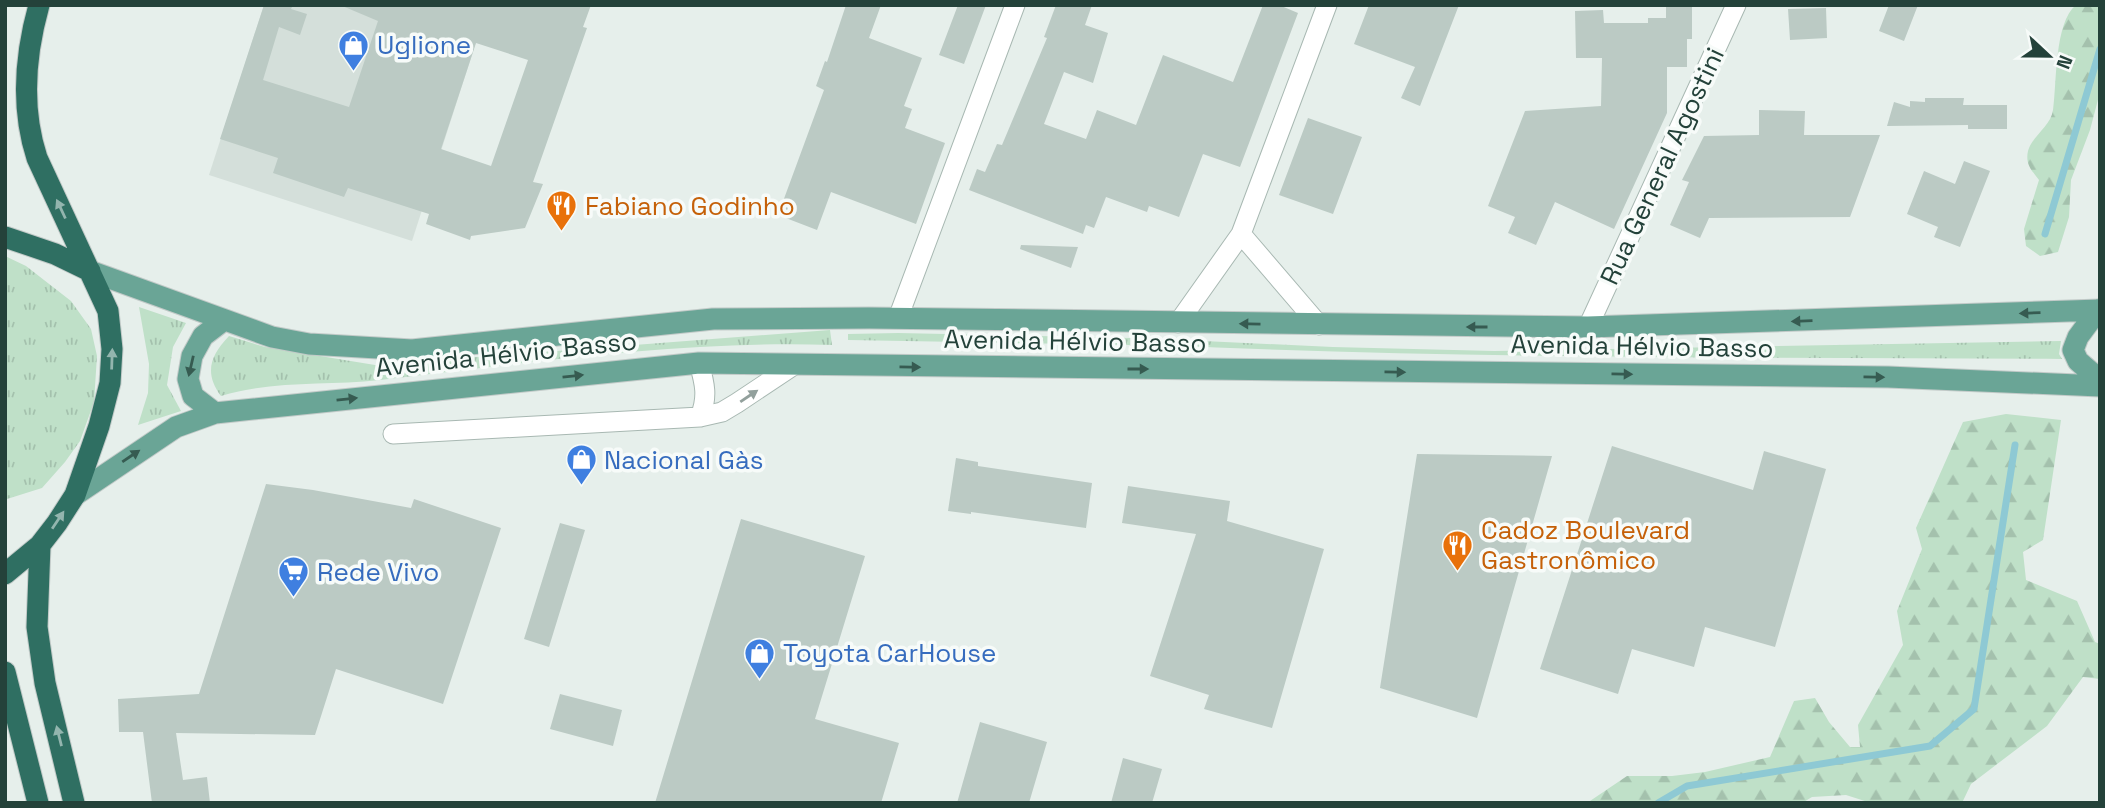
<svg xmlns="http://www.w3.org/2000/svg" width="2105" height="808" font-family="'Space Grotesk',sans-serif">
	<defs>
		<pattern id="grass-tufts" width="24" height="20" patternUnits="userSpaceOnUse" patternTransform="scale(1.75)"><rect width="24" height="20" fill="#bfe0c8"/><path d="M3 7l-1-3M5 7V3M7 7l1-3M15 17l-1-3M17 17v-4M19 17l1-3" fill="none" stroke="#a4c1ad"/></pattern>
		<pattern id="forest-firs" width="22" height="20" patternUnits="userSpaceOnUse" patternTransform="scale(1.75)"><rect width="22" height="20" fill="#bfe0c8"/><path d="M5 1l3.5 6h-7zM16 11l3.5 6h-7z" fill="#a4c1ad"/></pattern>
	</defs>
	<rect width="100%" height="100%" fill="#e6efeb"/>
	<path fill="#d4dfda" d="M264,5H488L412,241L209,175Z"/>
	<path fill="url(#grass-tufts)" d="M5,256L26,266L71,301L91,329L97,356L94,402L80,441L65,462L42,488L7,499L5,481Z
		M139,307L186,323L173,347L167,385L181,411L138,425L148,393L149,364Z
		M830,330L832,345C680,340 530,363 380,380C326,386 273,380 221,396C204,373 210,356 229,336L265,347L375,365Z
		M898,333L1130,338V345L848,340V334Z
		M1161,339L1333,347L1494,351L2061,341L2059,354L2062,359C1761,357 1461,359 1161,345Z"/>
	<path fill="url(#forest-firs)" d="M2076,5H2100V92L2090,130L2071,180L2069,217L2058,252L2040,256L2026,246L2024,229L2039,180C2032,171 2025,164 2028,151C2032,136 2051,126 2053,110C2057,83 2054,23 2076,5Z
		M2006,414L2061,420L2043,540L2023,552L2026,580L2077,601L2095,642L2100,644V679L2083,677L2047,726L1971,784L1962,803H1871L1846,795L1812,797L1802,803H1587L1627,776H1672L1705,772L1770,757L1794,701L1815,698L1829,722L1850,747H1860L1858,725L1903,645L1897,611L1922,549L1916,528L1963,422Z"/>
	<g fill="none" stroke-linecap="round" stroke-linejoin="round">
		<path stroke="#8ec9d4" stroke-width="7" d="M2045,234L2100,49
			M1658,803L1687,786L1930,746L1974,709L2015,445"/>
	</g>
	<path fill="#bbcac4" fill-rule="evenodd" d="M264,5H293L291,9L307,14L300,35L279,27L263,80L349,107L378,21L340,5H591L583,27L587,28L533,182L543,184L525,228L471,236L470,240L426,224L429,214L348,188L344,197L273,173L278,158L220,139ZM476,43L528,60L491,166L441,149Z
		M846,5H881L869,38L922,58L904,106L912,109L905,128L945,143L916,224L831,192L817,230L778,215L824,90L816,86L825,61L827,62Z
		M958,5H986L964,64L939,55Z
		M1056,5H1092L1085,25L1108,33L1093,83L1064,72L1044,124L1086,139L1097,110L1136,125L1163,55L1233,82L1263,5H1279L1298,13L1240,167L1203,154L1179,217L1149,206L1147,212L1106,197L1094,228L1086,225L1083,234L969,190L977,169L985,172L997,144L1002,145L1047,38L1044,37Z
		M1369,5H1459L1420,106L1401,98L1415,67L1354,44Z
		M1666,5H1692V39H1687V67H1667V113L1614,229L1555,202L1536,245L1508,233L1515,217L1488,206L1525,111L1601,106L1602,58H1576L1575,11L1603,10L1604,23H1648V18H1666Z
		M1889,5H1918L1904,41L1879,31Z
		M1826,8L1827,38L1790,40L1788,9Z
		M1925,98H1964L1963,105H2007V129H1968V125L1887,126L1894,102L1910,107V101L1925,102Z
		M1759,110L1805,111L1804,135H1880L1850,217L1709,218L1700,238L1670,225L1689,182L1682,180L1704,136L1759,135Z
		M1308,118L1362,137L1333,214L1279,195Z
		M1964,161L1990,171L1960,247L1934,237L1938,227L1907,214L1924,171L1955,184Z
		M1021,245L1078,247L1071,268L1020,249Z
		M1612,446L1753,490L1764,451L1826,469L1775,647L1705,627L1694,667L1632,649L1618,694L1540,669Z
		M1417,454L1552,456L1477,718L1380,688Z
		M956,458L978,462V466L1092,483L1086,528L971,512V514L948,511Z
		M266,484L313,490L411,508L414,499L501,528L443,704L336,669L315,735L176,733L183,780L207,777L210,803H152L143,732H119L118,699L199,694Z
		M1128,486L1230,501L1227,521L1324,549L1272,728L1204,709L1209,695L1150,676L1196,534L1122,523Z
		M741,519L865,556L815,719L899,743L881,803H655Z
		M560,523L585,530L549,647L524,639Z
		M560,694L622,710L613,746L550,729Z
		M980,722L1047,742L1029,803H957Z
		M1123,758L1162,769L1152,803H1111Z"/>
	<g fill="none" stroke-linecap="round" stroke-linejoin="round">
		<defs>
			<path id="street" d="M1241,234L1319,325
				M898,318L1015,5
				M1178,323L1241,234L1327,5
				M1588,327L1736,5
				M699,363C705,384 708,397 700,417
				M393,434L700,417L722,412L737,403L794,365"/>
			<path id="primary" d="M90,271L272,337L309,344L412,350L713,319L869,318L1588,327L2100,310
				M2098,310L2078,337L2073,350L2078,361L2100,380
				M215,413L193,396L188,379L192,356L203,336L224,320
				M75,495L176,427L215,413L699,363L1888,377L2100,386"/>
			<path id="highway" d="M5,237L55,254L90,271
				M40,545L37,627L45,683L74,803
				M5,574L40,545L57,523L75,495L99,426L110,383L112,349L108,311L37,158C21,109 25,55 39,5
				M5,672L38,803"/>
		</defs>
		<use href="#street" stroke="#a8b8b2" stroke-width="21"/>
		<use href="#primary" stroke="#c2cac8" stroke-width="23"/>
		<use href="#highway" stroke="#c2cac8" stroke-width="23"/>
		<use href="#street" stroke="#fff" stroke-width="19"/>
		<use href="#primary" stroke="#6aa596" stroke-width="21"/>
		<use href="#highway" stroke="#2f6f62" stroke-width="21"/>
	</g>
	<defs><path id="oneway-solid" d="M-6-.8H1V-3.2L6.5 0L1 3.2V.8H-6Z" transform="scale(1.75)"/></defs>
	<g fill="#93b5ae">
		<use href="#oneway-solid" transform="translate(61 209) rotate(-115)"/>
		<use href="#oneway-solid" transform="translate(112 359) rotate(-88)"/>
		<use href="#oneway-solid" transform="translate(58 520) rotate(-56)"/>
		<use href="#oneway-solid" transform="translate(59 736) rotate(-104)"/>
	</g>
	<g fill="#365b51">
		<use href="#oneway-solid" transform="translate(2030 313) rotate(178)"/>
		<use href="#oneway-solid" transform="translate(1802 321) rotate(178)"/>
		<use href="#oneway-solid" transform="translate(1250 324) rotate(-179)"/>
		<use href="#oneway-solid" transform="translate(1477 327) rotate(-180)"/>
		<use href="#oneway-solid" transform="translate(191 366) rotate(103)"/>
		<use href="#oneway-solid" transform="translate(910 367) rotate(1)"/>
		<use href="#oneway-solid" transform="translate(1138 369)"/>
		<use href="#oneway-solid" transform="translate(1395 372) rotate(1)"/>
		<use href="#oneway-solid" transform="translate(1622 374) rotate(1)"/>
		<use href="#oneway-solid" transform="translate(573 376) rotate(-6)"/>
		<use href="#oneway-solid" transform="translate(1874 377) rotate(1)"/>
		<use href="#oneway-solid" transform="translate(347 399) rotate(-6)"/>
		<use href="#oneway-solid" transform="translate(131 456) rotate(-34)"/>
	</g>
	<use fill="#92a09c" href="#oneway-solid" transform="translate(749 396) rotate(-34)"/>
	<defs>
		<symbol id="shop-pin" viewBox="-11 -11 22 30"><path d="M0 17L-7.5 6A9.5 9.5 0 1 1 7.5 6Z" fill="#3f7fe0" stroke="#f7fbf9"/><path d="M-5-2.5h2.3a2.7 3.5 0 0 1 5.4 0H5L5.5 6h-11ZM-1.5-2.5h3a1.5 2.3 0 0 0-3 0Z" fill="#fff"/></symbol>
		<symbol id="restaurant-pin" viewBox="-11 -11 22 30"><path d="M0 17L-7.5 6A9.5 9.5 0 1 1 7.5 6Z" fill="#e8710a" stroke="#f7fbf9"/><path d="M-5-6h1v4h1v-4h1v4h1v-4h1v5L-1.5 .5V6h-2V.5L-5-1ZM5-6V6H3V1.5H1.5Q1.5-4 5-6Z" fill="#fff"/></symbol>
		<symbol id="supermarket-pin" viewBox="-11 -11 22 30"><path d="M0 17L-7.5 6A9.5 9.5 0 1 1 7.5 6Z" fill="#3f7fe0" stroke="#f7fbf9"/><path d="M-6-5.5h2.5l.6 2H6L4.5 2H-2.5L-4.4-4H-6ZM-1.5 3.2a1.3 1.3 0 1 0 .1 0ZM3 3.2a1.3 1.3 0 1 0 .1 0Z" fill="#fff"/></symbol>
	</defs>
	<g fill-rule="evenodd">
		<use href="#shop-pin" x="336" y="28" width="35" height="47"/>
		<use href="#restaurant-pin" x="544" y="188" width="35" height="47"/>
		<use href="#shop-pin" x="564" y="442" width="35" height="47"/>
		<use href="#restaurant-pin" x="1440" y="528" width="35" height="47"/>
		<use href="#supermarket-pin" x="276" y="554" width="35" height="47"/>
		<use href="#shop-pin" x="742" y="636" width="35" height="47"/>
	</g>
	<g text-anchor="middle" stroke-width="7" stroke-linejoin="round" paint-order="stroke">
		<g font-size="26" fill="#366cbe" stroke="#f7fbf9" text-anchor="start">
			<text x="377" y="54">Uglione</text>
			<text x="604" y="469">Nacional Gàs</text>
			<text x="317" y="581">Rede Vivo</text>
			<text x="783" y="662">Toyota CarHouse</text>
		</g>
		<g font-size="26" fill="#24423a" stroke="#f7fbf9">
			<text transform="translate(1662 166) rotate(-65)" y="9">Rua General Agostini</text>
			<text transform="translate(1075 341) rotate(1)" y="9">Avenida Hélvio Basso</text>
			<text transform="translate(1642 346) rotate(1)" y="9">Avenida Hélvio Basso</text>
			<text transform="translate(506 354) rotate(-6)" y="9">Avenida Hélvio Basso</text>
		</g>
		<g font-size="26" fill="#c56008" stroke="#f7fbf9" text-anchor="start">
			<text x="585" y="215">Fabiano Godinho</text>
			<text x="1481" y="539">Cadoz Boulevard<tspan x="1481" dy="30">Gastronômico</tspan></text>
		</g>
	</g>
	<rect width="2105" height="808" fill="none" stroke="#24423a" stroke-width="14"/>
	<g transform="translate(2049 56) rotate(112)" stroke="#f7fbf9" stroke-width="5" paint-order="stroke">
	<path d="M0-5L12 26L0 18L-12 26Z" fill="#24423a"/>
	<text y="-10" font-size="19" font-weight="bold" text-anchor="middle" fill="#24423a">N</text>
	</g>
</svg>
